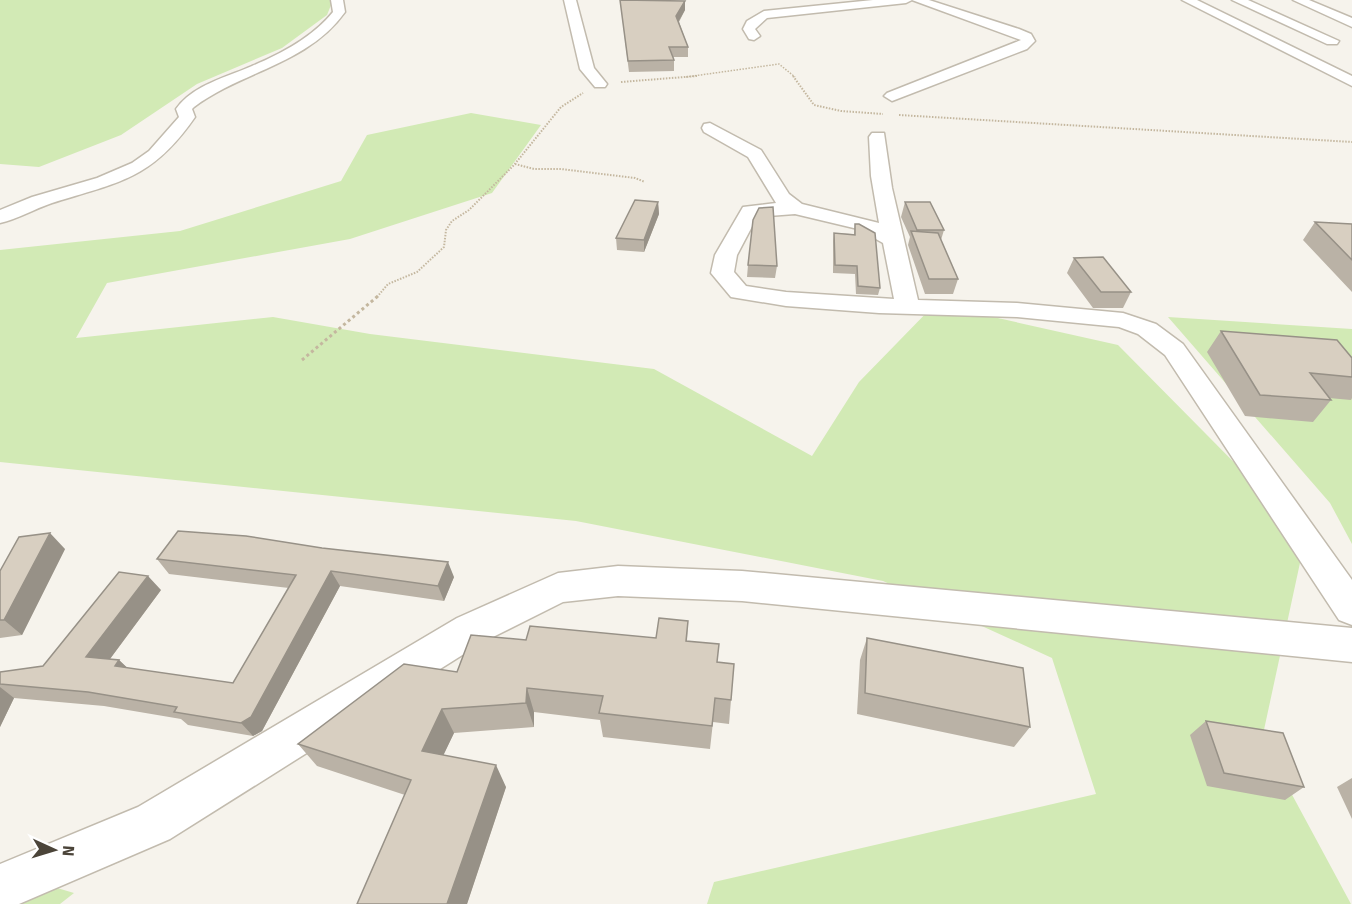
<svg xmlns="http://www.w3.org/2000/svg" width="1352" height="904" font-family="'Fira Sans',sans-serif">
	<rect width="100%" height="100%" fill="#f6f3ec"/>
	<path fill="#d2eab5" d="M0,0H333L327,15L282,48L197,84L121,135L39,167L0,164Z
		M471,113L541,125L492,193L350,239L107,283L76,338L273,317L370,334L654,369L812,456L859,382L935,304L1118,345L1306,535L1262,739L1351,904H707L714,882L1096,794L1052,658L883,581L576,521L0,462V250L180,231L341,181L367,135Z
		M1168,317L1352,329V544L1330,503Z
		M0,871L74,893L60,904H0Z"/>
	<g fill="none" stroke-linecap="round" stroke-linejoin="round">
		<defs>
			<path id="minor" d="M331,0H343L345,12C308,64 242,71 194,107L192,109L195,117C152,179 120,182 52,203C34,209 18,219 0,223V210L32,197L97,178L132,163L149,151L179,117L176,109C193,85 227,77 252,66C281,54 314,36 333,12Z
				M564,0H576L594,68L607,84L605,87H595L580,69Z
				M873,0H929L1019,29L1031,34L1035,41L1027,49L892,101L884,96L887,93L1021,40L912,0L906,3L767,18L755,29L760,36L754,40L749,39L743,29L747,21L764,11Z
				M1182,0H1197L1352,76V86Z
				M1232,0H1248L1339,41L1337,44H1327Z
				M1293,0H1309L1352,18V27Z
				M710,123L761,150L789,194L802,204L879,223L871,176L869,137L872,133H884L892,188L918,300L1017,303L1123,313L1156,324L1183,344L1352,580V625L1339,620L1165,355L1138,334L1119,327L1017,317L879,313L786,306L731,297L711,273L715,255L743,207L776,203L748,157L704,132L702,128L704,124ZM795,214L858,229L883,243L894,299L786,292L746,286L734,272L737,255L757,217Z
				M618,566L742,571L1352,628V662L742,601L618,596L563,602L483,642L170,839L19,904H0V864L138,807L457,618L558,573Z"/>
		</defs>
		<use href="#minor" stroke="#c2bbae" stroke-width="3"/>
		<path stroke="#c4b79f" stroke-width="1.5" stroke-dasharray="1.5 1.5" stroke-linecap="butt" d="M686,77L779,64L795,77"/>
		<path stroke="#c4b79f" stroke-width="2" stroke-dasharray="1.5 1.5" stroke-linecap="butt" d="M793,76L814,105L841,111L883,114
			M621,82L697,76
			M899,115L1352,142
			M515,164L534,169H561L635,178L645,182
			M377,297L388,284L417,272L444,247L446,230L452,221L469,210L514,165L561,107L583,93"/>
		<path stroke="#c4b79f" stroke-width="3" stroke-dasharray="3 3" stroke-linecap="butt" d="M302,360L378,296"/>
		<use href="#minor" fill="#fff" fill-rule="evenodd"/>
	</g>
	<path fill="#bab2a6" d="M620,0L685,10L679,22L688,47V57H673L674,60V71L629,72Z
		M658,202L659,214L644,252L617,250L616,238Z
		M905,202L944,230L941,240L958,279L953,294H925L908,245L910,237L901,217Z
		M1315,222L1352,224V292L1303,240Z
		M855,224L880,288L878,295L856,294L855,274L833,273V241L834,233L854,234Z
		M1074,258L1131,292L1123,308H1093L1067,273Z
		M748,265L777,266L775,278L747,277Z
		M1221,331L1352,358V398L1351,400L1329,398L1331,400L1313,422L1245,416L1207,352Z
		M65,549L22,635L0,638V571Z
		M157,559L454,577L444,601L340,586L262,731L253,736L188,725L181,719L104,706L14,698L0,727V672L43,666L161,590L110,659L119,660L127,668L233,683L289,588L169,574Z
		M688,621L687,641L718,662L731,700L729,724L713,722L710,749L603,737L600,720L534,712V727L454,733L443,755L506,787L467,904H357L405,795L317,766L298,744L526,640L656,638Z
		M867,638L1030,727L1014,747L857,714L860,660Z
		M1206,721L1304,787L1285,800L1207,786L1190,735Z
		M1352,778V819L1337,787Z"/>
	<path fill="#979187" d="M685,1V10L676,26V16Z
		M658,202L659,214L644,252V240Z
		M50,533L65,549L22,635L4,620Z
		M448,562L454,577L444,601L438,586Z
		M331,571L340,586L262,731L253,736L241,723Z
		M148,576L161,590L101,671L86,657Z
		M119,660L134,674L115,666Z
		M0,687L14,698L0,727Z
		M527,688L534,712V727L526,703Z
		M442,709L454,733L435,773L422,751Z
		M496,765L506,787L467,904H447Z"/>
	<path fill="#d8cfc1" stroke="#979187" stroke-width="1.5" d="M620,0L685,1L676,16L688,47H669L674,60L628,61Z
		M635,200L658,202L644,240L616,238Z
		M905,202H930L944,230H917Z
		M773,207L777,266L748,265L753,220L759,208Z
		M1315,222L1352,224V260Z
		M855,224H859L875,233L880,288L858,286L857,266L835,265L834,233L855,235Z
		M911,231L938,233L958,279H929Z
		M1103,257L1131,292H1101L1074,258Z
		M1221,331L1337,340L1352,358V377L1310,373L1331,400L1260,395Z
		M178,531L246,536L322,548L448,562L438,586L331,571L251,717L241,723L174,712L177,707L88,692L0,684V672L43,666L119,572L148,576L86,657L119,660L115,666L233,683L296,575L157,559Z
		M50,533L4,620H0V571L19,537Z
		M659,618L688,621L686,641L719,644L717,662L734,664L731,700L715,698L712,726L599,713L603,696L527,688L526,703L442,709L422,751L496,765L447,904H357L411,780L298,744L404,664L457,672L471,635L526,640L530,626L656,638Z
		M867,638L1023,668L1030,727L865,693Z
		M1206,721L1283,733L1304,787L1224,773Z"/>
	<g transform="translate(54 850) rotate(94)" stroke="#ffffff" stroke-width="4.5" paint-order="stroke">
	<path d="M0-4.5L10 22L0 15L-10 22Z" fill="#4b4439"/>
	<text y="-9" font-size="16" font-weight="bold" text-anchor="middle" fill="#4b4439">N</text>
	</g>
</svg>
